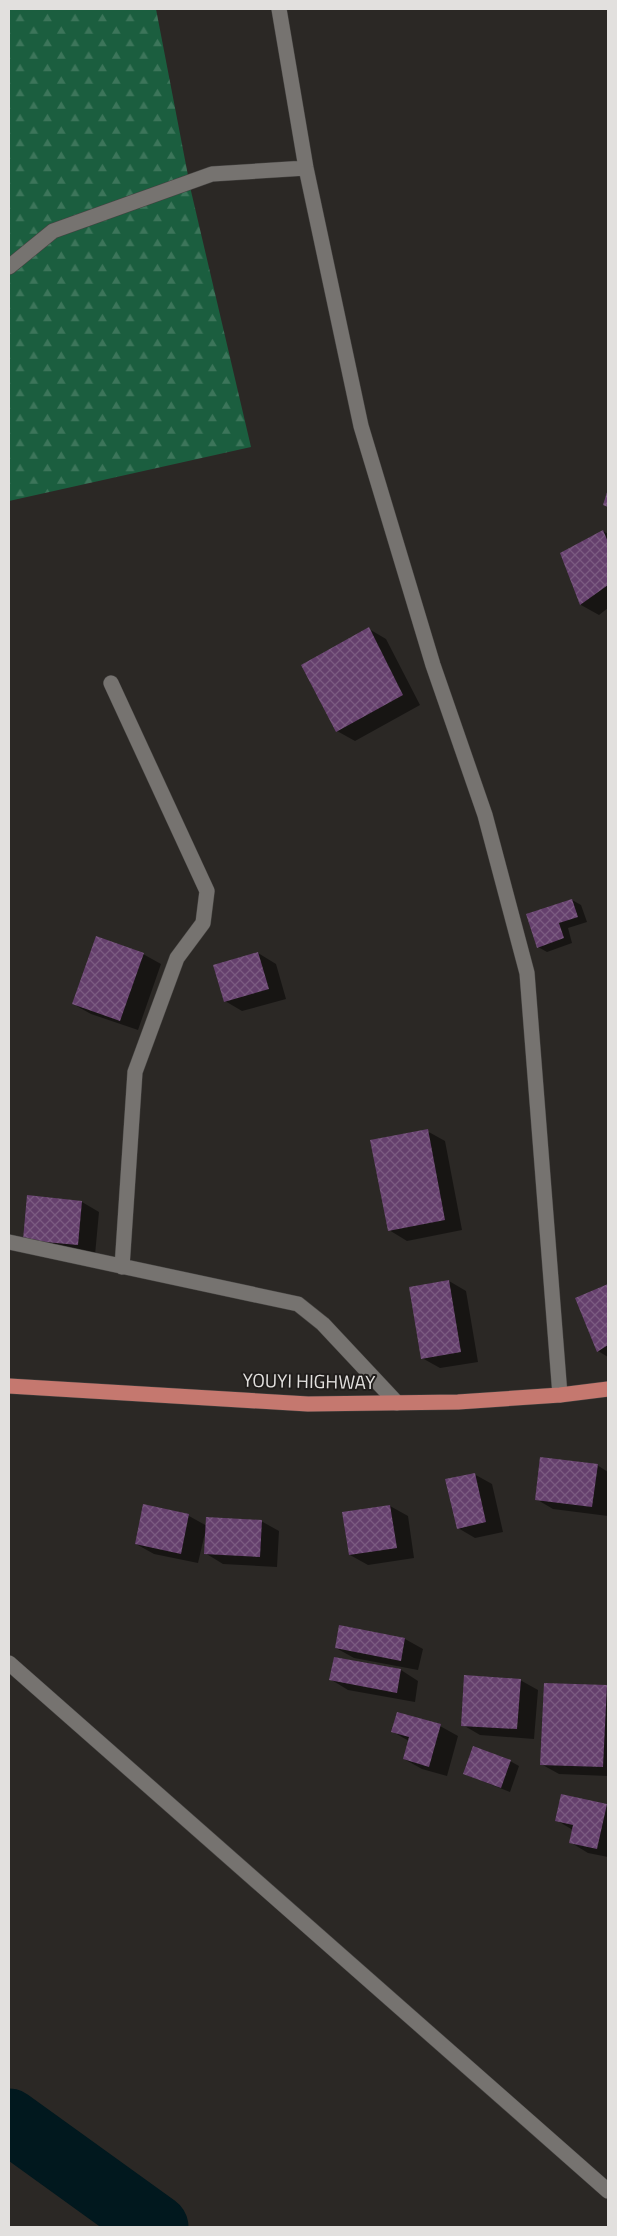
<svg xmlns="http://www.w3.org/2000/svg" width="617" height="2236" font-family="'Titillium Web',sans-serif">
	<defs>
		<pattern id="forest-firs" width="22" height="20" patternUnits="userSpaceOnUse" patternTransform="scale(1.25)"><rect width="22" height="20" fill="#1b5e3f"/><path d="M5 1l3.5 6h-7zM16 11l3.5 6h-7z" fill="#3c755a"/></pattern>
		<pattern id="building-cross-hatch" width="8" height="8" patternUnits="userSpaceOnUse" patternTransform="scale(1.25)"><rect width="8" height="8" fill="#65406d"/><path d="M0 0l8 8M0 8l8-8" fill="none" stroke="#7b5b81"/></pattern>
	</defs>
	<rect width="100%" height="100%" fill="#2b2825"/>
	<path fill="url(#forest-firs)" d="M9,9H156L191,191L251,447L9,501Z"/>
	<path fill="#0007" d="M603,531L608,534V608L599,615L581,605L562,553Z
		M369,629L386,639L420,705L355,741L337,731Z
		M572,900L581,905L587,922L568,928L572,943L547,952L538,947Z
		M258,953L276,964L286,999L242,1011L225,1001Z
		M143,954L161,964L138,1030L91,1014L73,1004Z
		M427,1131L445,1141L462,1230L407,1241L389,1230Z
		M82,1202L99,1212L95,1255L24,1239Z
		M449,1281L466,1291L478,1362L440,1368L422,1358Z
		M608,1285V1357L598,1351L577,1299Z
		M597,1465L608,1472V1516L553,1509L536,1499Z
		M474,1474L492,1484L503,1532L475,1538L458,1528Z
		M144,1506L189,1516L207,1526L261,1521L279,1531L277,1567L223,1564L205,1553V1533L198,1563L154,1554L136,1544Z
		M390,1506L408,1516L414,1558L368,1565L350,1555Z
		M340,1626L405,1639L423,1649L418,1670L354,1658L336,1648Z
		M401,1670L418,1681L415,1702L348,1690L330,1679Z
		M520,1680L538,1690L534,1739L480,1735L463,1725Z
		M606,1687L608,1688V1776L559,1774L541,1764Z
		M440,1726L458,1736L447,1776L422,1769L404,1759L409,1741L393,1732Z
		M510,1761L519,1766L510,1792L464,1774Z
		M607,1805L608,1857L588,1853L570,1842L573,1830L556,1820Z"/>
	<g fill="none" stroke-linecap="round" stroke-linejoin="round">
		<path stroke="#01181e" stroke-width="65" d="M9,2121L156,2227"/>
	</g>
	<path fill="url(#building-cross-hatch)" d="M608,489V507L603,505Z
		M603,530L608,542V585L580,605L560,553Z
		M369,627L403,695L336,732L301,665Z
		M572,899L578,917L559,923L564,938L537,948L526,914Z
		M96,936L144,953L120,1021L72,1004Z
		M258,952L269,989L224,1002L213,965Z
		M428,1129L445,1220L388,1231L370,1140Z
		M27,1195L82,1201L78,1245L23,1240Z
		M449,1280L461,1352L421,1359L409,1287Z
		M608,1284V1345L597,1352L575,1298Z
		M540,1457L598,1464L592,1507L535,1500Z
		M475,1473L486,1522L457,1529L445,1479Z
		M143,1504L189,1514L181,1554L135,1544Z
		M390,1505L397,1548L349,1555L342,1512Z
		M206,1517L262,1520L260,1557L204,1554Z
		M339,1625L405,1638L401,1661L335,1648Z
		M334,1657L401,1669L397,1693L329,1680Z
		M464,1675L521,1679L517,1729L461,1726Z
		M544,1683L607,1685L603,1767L540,1765Z
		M397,1712L441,1724L429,1767L403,1759L409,1737L391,1732Z
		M473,1746L511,1760L501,1788L463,1774Z
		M561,1794L607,1804L597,1849L569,1843L573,1825L555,1821Z"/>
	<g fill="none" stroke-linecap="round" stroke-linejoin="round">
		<defs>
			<path id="minor" d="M279,9L306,168L361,426L433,665L485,815L527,973L560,1395
				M9,267L53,231L212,174L306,168
				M111,683L207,891L203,923L177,958L135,1072L122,1267
				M9,1242L298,1304L323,1324L397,1403
				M9,1663L608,2191"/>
			<path id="major" d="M9,1386L308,1404L458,1402L560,1395L608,1389"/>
		</defs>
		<use href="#minor" stroke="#454341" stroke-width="16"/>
		<use href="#major" stroke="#454341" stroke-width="16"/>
		<use href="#minor" stroke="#767370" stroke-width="15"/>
		<use href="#major" stroke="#c5786f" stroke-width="15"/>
	</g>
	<g text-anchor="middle" stroke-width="4" stroke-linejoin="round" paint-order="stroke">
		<g font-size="19" fill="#e2e0de" stroke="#211e1c">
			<text transform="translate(309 1381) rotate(1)" y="7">YOUYI HIGHWAY</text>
		</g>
	</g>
	<rect width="617" height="2236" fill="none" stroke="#e2e0de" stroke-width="20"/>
</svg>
